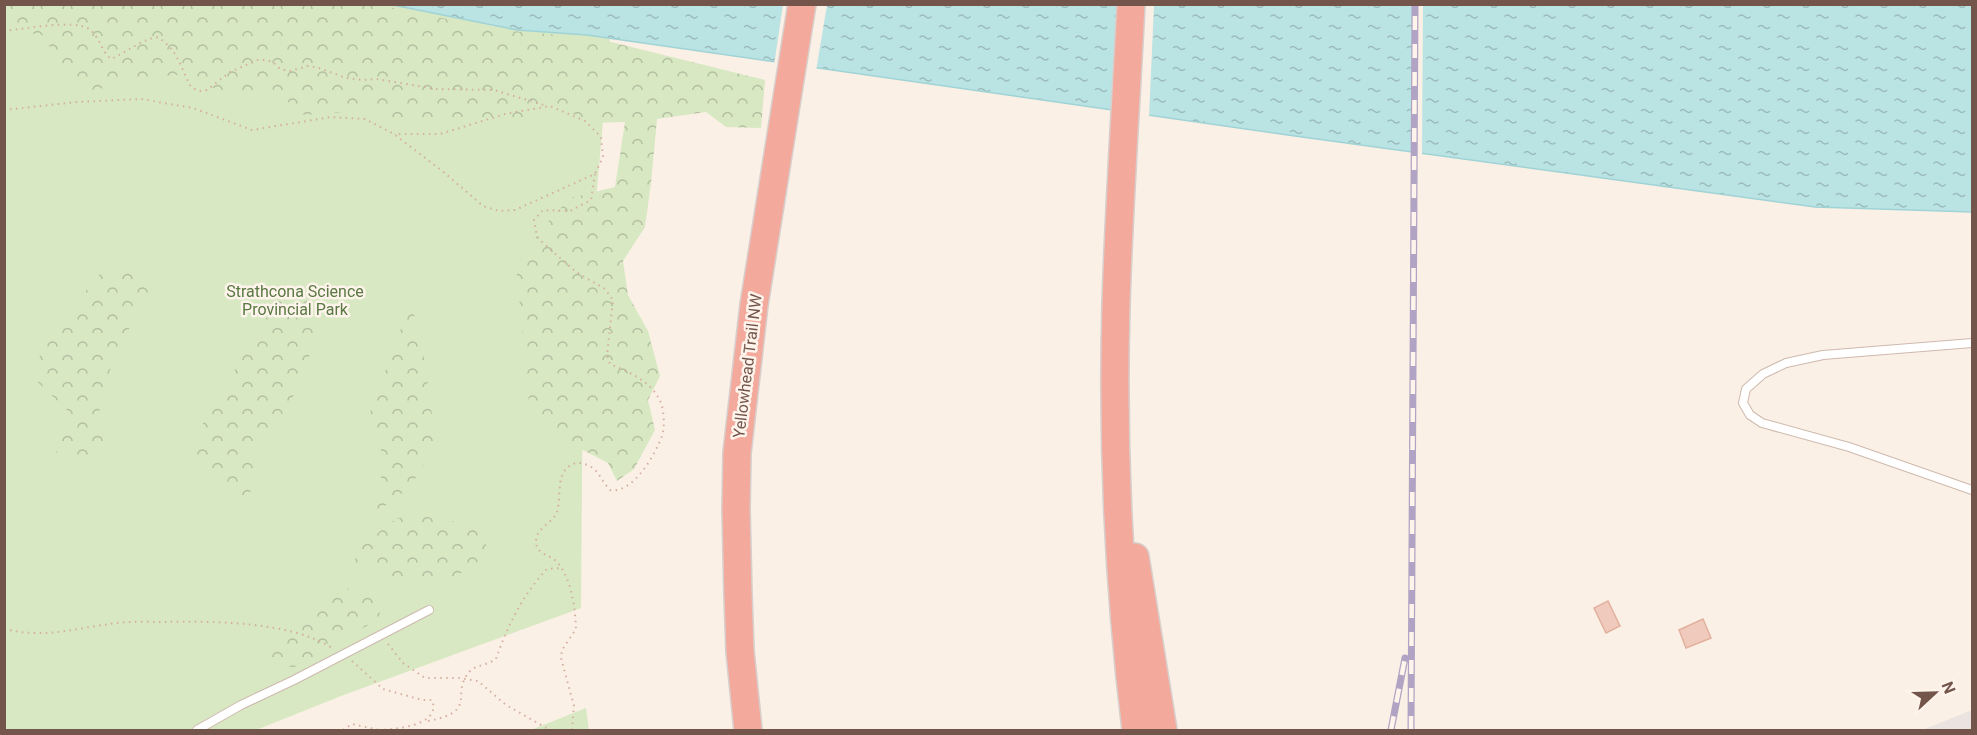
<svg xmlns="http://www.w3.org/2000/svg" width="1977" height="735" font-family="Roboto,sans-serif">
	<defs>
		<pattern id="forest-crowns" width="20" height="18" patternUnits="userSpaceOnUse" patternTransform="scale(1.5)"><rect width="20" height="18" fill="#d7e8c3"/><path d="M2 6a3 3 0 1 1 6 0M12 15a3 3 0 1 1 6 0" fill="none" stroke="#b3bfa0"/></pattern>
		<pattern id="water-ripples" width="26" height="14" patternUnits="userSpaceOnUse" patternTransform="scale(1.5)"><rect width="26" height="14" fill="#bae3e4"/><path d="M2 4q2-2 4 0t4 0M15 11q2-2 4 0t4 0" fill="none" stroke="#9cbbbb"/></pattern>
	</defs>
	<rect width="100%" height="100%" fill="#fbf0e5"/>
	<path fill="#ebe3df" d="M1972,710V730H1922Z"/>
	<path fill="#d7e8c3" d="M4,5H393L517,30L587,35L610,39L583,352L581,608L341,696L256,730H5Z
		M586,708L589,730H531Z"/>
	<path fill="url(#forest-crowns)" d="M5,4L379,5L499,30L595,38L765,80L761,128L726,127L706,112L657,119L651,183L645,227L623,261L628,295L648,331L660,376L648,400L655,430L634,469L617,481L608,463L554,435L529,403L516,264L546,224L570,198L615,187L625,122L593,123L557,107L514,126L472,118L396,125L383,109L304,115L266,84L241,98L174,74L148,81L92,90L68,76L42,35L5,30Z
		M105,268L138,269L153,294L122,339L98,402L106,441L78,465L56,452L67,410L29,374L62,319Z
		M283,291L313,295L315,330L304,378L275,426L254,448L258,467L248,500L214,486L187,457L206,417Z
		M410,304L421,334L436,444C428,453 425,463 419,473C407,493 390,503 371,515L375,492L388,461L365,426Z
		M422,516L479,526L486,537V555C479,560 472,568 464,572C425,589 393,577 355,565V551L397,518Z
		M342,586L379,602L380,618L297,667L270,666L265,649Z"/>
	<path fill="url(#water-ripples)" stroke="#a0d3d6" stroke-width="1.5" d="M393,5H1972V212L1815,207L1302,137L587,35L517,30Z"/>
	<path fill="#fbf0e5" d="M783,5H827L816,71L774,65Z
		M1117,5H1154L1149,118L1112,113Z
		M1414,5H1423L1422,156L1411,154Z"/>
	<path fill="#f0cbbd" stroke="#e2b09e" stroke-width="1.5" d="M1608,601L1620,626L1606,633L1594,608Z
		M1703,619L1711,638L1686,648L1679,630Z"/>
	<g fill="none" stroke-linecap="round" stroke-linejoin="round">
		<defs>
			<path id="service" d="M1972,343L1823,355L1786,363L1763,374L1746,389L1743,403L1750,415L1762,423L1849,447L1972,490
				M197,730L241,705L294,680L429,610"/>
			<path id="motorway" d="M1131,4C1126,104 1119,204 1116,304C1112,446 1119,590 1136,730
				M1135,557L1163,730
				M748,730L740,651L738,595L736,509L737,453L754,305L802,4"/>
		</defs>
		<use href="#service" stroke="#cfb9ae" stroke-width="10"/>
		<use href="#motorway" stroke="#d8cfcd" stroke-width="30"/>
		<path stroke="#d5afa0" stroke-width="2" stroke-dasharray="1.5 4.5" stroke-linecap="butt" d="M4,31C24,29 74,19 89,29C100,37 101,51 111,59C127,52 140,40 158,37C180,53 179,65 191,87L199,91L207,90L230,72L258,60H267L274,63L280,69L290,71L308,66L319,68L346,78L362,80L376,79L436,89L494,90L547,106
			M4,110L77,102L141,99L193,108L252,130L331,117L365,119L394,134L446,174L483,206L499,211L515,210L595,174L603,157L601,137L585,121L550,106L505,114L440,134H394
			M4,629C46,639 76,628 117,623C132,621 148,622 163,622C211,621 290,621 332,648
			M388,644L403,663L425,678H459L478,681L506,705L550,730
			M352,661L383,689L422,700H432C442,725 397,729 381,730
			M428,721C480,711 449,694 470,671C476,665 488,665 496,659C507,627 523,594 547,569L561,568
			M343,730L352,724L379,730
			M572,730L574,706L561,658L562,650L576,629C575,607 572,581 558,563C551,554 536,556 536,541C536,528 553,523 557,512C562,496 554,469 576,463C582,462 588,465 593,468C600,474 603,483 610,490C633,494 655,455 662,436C665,426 664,412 661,403C652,381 630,373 610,364L607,355L613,300L605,289L576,272L542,242L537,236L534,220L543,210L570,211L591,200L595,174"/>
		<use href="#service" stroke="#fff" stroke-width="8"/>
		<use href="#motorway" stroke="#f3aa9d" stroke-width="27"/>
		<defs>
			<path id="rail" d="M1391,730L1405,658
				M1411,730L1415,4"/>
		</defs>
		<use href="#rail" stroke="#b1a3c4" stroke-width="7"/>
		<use href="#rail" stroke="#fef4eb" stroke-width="4.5" stroke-dasharray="14" stroke-linecap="butt"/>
	</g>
	<g text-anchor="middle" stroke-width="5" stroke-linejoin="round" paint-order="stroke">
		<g font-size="16" fill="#597843" stroke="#fef4eb">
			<text x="295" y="297">Strathcona Science<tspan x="295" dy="18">Provincial Park</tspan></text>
		</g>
		<g font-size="16" fill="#73554b" stroke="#fef4eb">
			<text transform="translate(747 366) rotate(-83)" y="6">Yellowhead Trail NW</text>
		</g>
	</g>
	<rect width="1977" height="735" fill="none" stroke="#73554b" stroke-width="12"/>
	<g transform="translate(1935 693) rotate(68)" stroke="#fef4eb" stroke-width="4.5" paint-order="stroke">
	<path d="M0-4.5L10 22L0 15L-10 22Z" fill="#73554b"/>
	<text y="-9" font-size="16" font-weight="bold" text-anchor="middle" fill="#73554b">N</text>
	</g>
</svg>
